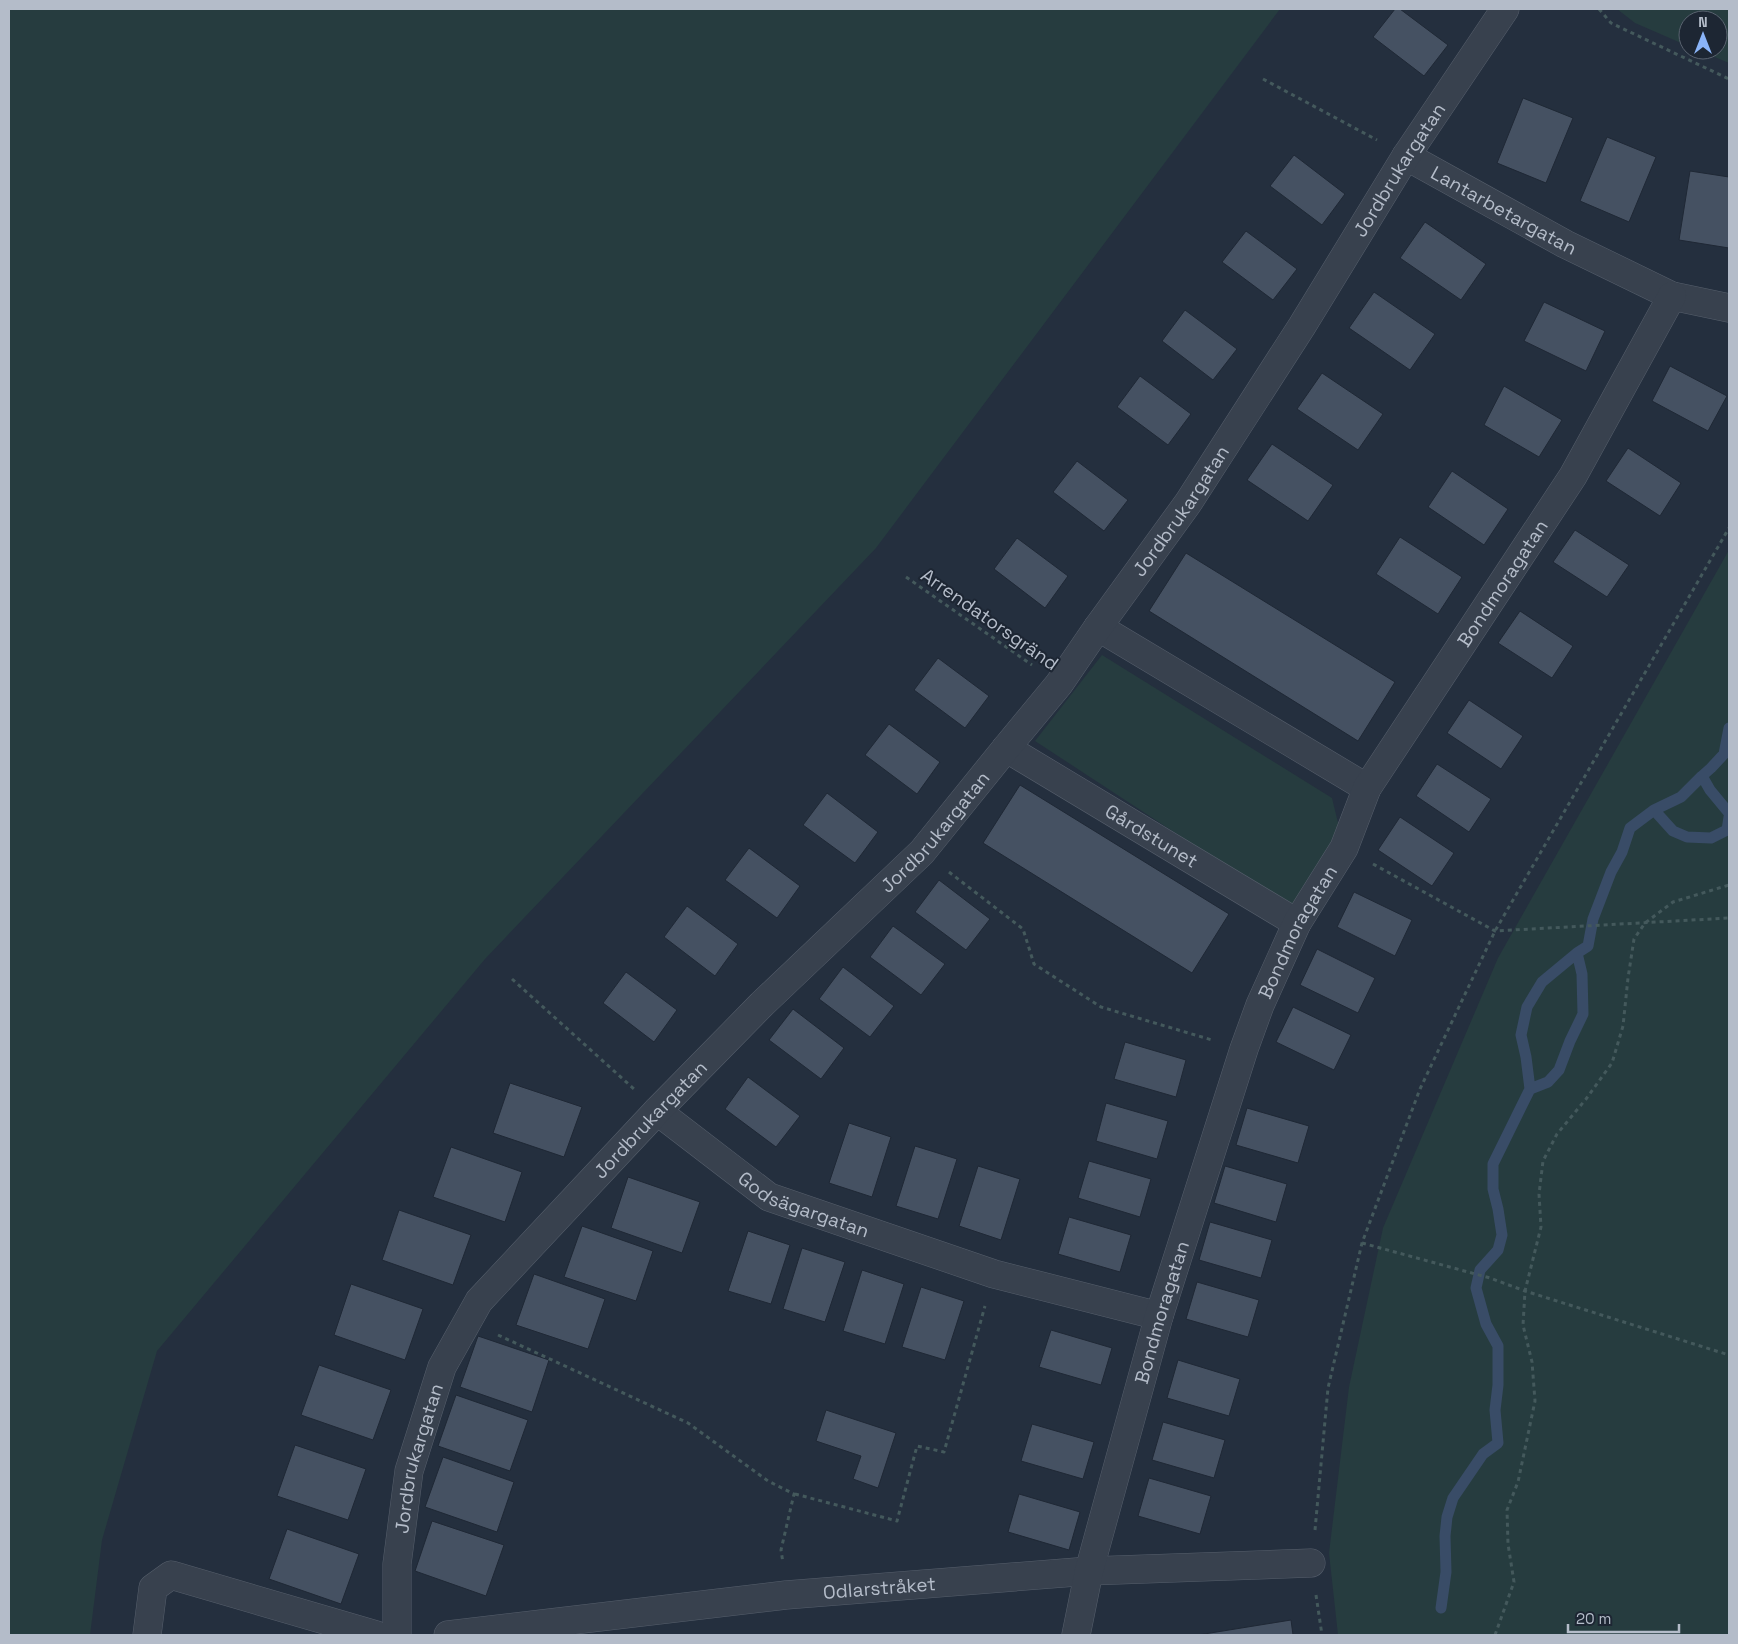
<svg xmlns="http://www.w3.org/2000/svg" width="1738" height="1644" font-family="'Space Grotesk',sans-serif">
	<rect width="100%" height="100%" fill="#242f3e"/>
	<path fill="#263c3f" d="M9,9H1280L876,548L485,959L157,1351L102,1540L90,1635H9Z
		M1617,9H1729V63L1698,50H1718V20H1688V46L1635,23Z
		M1729,550V1635H1338L1329,1553L1349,1387L1383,1228L1498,958Z
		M1102,655L1332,798L1339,827L1300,902L1287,906L1035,741Z"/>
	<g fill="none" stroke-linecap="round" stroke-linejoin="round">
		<path stroke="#394c67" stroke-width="11" d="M1702,776L1710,790L1729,813
			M1654,810L1673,831L1687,837L1711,838L1727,830L1729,817
			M1530,1089L1548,1082L1559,1070L1570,1041L1583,1014L1582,974L1577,953
			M1441,1608L1446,1572L1445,1536L1447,1517L1453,1498L1483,1454L1498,1443L1495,1410L1498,1385V1346L1486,1324L1476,1288L1480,1270L1498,1250L1502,1235L1498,1209L1493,1189V1164L1530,1089L1526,1057L1521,1035L1527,1007L1542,982L1577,953L1588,946L1593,919L1611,872L1622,852L1630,828L1654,810L1681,797L1702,776L1711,768L1724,754L1729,728"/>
	</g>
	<path fill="#455162" stroke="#1f2835" d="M1395,9H1400L1448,45L1424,76L1373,37Z
		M1523,98L1573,118L1546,183L1497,163Z
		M1607,137L1656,157L1629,222L1580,201Z
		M1294,155L1345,194L1322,225L1270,186Z
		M1690,171L1729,177V248L1679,240Z
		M1425,222L1486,264L1461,300L1400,258Z
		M1246,231L1297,269L1273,300L1222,262Z
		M1374,292L1435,334L1410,370L1349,328Z
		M1544,302L1605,331L1586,371L1524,341Z
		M1185,310L1237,349L1213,380L1162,341Z
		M1670,366L1727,396L1708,431L1652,401Z
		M1322,373L1383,414L1358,450L1297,409Z
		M1140,376L1191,414L1168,445L1117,407Z
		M1504,386L1562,420L1539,457L1484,425Z
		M1272,444L1333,485L1308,521L1247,480Z
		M1628,448L1681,483L1660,516L1606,481Z
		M1077,461L1128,500L1104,531L1053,492Z
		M1452,471L1508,509L1484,545L1428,507Z
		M1575,530L1629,565L1607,597L1553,562Z
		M1400,537L1462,577L1438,614L1376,574Z
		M1017,538L1068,576L1045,608L994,569Z
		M1186,553L1395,682L1358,741L1149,611Z
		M1520,611L1573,646L1552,678L1498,643Z
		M938,658L989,696L965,728L914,690Z
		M1469,700L1523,736L1501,769L1447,733Z
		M889,724L940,762L917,794L865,755Z
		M1437,764L1491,799L1469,832L1416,796Z
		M1020,785L1229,914L1192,973L983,843Z
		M827,793L878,832L855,863L803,825Z
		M1400,817L1454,853L1432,886L1378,850Z
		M749,848L800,886L777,918L725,880Z
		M939,880L990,919L966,950L915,912Z
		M1354,892L1412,920L1395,956L1337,927Z
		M687,906L738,944L715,976L664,937Z
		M893,926L945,964L921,995L870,957Z
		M1317,949L1375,978L1358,1013L1300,985Z
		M843,967L894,1006L870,1037L819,999Z
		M626,972L677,1010L654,1042L603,1003Z
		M1293,1007L1351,1035L1334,1070L1276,1042Z
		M793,1009L844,1048L821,1079L769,1040Z
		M1125,1042L1186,1060L1176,1097L1114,1079Z
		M748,1077L800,1116L776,1147L725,1109Z
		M510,1083L582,1107L564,1157L493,1133Z
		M1106,1103L1168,1121L1157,1159L1096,1141Z
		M1247,1108L1309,1126L1298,1163L1236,1145Z
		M849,1123L891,1137L872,1197L829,1183Z
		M915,1146L957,1159L938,1219L896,1206Z
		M451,1147L522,1172L505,1222L433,1197Z
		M1089,1161L1151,1179L1140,1217L1078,1198Z
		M978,1166L1020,1179L1001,1240L959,1226Z
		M1225,1166L1287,1184L1276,1222L1214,1203Z
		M628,1177L700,1202L682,1253L611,1228Z
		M399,1210L471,1235L453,1285L382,1260Z
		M1069,1217L1131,1235L1120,1272L1058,1254Z
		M1210,1222L1272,1240L1261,1278L1199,1260Z
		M582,1226L653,1251L636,1301L564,1277Z
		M748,1231L790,1245L771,1304L728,1291Z
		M802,1248L845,1262L825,1322L783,1309Z
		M862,1270L904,1284L885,1344L843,1331Z
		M534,1274L605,1299L588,1349L516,1325Z
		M1197,1282L1259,1300L1248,1337L1186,1319Z
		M351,1284L423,1309L405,1360L334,1335Z
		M921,1287L964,1301L945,1360L902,1347Z
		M1051,1330L1112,1348L1101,1385L1039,1367Z
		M478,1336L549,1360L532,1412L460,1387Z
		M1178,1360L1240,1379L1229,1416L1167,1398Z
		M319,1365L391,1390L373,1440L301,1415Z
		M456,1395L528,1420L510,1471L438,1446Z
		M826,1410L896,1433L878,1488L853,1479L861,1456L816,1441Z
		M1163,1422L1225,1440L1214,1478L1152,1460Z
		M1032,1424L1094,1442L1083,1479L1021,1461Z
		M295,1445L366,1469L348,1520L277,1496Z
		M443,1457L514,1482L497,1532L425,1507Z
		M1149,1478L1211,1496L1200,1534L1138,1516Z
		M1019,1494L1080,1512L1069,1550L1008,1532Z
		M432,1521L504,1545L486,1596L415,1571Z
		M287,1529L359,1554L341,1604L269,1579Z
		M1291,1620L1293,1635H1198Z"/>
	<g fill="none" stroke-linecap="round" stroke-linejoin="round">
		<defs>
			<g id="minor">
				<path id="s1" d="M1406,156L1565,244L1672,296L1729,308"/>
				<path d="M1098,627L1367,788"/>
				<path id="s2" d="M1006,748L1297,923"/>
				<path id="s3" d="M657,1111L769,1197L994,1274L1159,1316"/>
				<path d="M147,1635L153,1588L171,1575L376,1635"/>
				<path id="s4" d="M397,1635V1564L409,1471L442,1367L479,1301L657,1111L762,1004L922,852L1006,748L1059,684L1098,627L1188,503L1302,326L1406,156L1505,9"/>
				<path id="s5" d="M448,1635L786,1595L1089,1571L1311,1563"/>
				<path id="s6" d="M1076,1635L1089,1571L1159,1316L1244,1049L1260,1005L1297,923L1344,848L1367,788L1573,476L1672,296"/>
			</g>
		</defs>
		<use href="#minor" stroke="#565f6c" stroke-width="29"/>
		<path stroke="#44595c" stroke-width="3" stroke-dasharray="4 4" stroke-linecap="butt" d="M1599,9L1611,23L1729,79
			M1263,79L1377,140
			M906,577L1032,665
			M1373,864L1495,931L1729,918
			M949,872L1023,929L1034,964L1101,1007L1212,1040
			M512,979L634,1089
			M1362,1243L1490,1278L1525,1291L1729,1355
			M498,1335L688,1423L768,1481L794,1494L781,1550L783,1563
			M795,1494L897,1521L917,1446L944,1452L985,1306
			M1315,1530L1328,1388L1362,1243L1420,1089L1495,931L1729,528
			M1316,1595L1322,1635
			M1495,1635L1514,1582L1508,1544L1507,1510L1518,1482L1535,1401L1532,1362L1523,1325L1525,1291L1541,1227L1539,1194L1543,1161L1557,1134L1586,1099L1612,1063L1623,1026L1628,978L1634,939L1645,923L1673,902L1729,885"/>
		<use href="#minor" stroke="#38414e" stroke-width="28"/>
	</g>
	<g text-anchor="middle" stroke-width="4" stroke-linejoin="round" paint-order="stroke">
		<g font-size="19" fill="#b4bcc9" stroke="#1d2633">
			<text dy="7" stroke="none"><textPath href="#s4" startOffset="1814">Jordbrukargatan</textPath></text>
			<text dy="7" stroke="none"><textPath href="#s1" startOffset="112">Lantarbetargatan</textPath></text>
			<text dy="7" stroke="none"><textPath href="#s4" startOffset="1409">Jordbrukargatan</textPath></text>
			<text dy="7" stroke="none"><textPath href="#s6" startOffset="1145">Bondmoragatan</textPath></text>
			<text transform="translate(990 619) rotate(35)" y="7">Arrendatorsgränd</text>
			<text dy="7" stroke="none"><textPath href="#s4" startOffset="1004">Jordbrukargatan</textPath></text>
			<text dy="7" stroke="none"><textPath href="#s2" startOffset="170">Gårdstunet</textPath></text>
			<text dy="7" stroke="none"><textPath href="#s6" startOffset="739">Bondmoragatan</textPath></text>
			<text dy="7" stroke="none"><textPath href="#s4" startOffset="599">Jordbrukargatan</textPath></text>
			<text dy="7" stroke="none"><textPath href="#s3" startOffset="176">Godsägargatan</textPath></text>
			<text dy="7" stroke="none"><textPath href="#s6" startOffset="334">Bondmoragatan</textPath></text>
			<text dy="7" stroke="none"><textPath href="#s4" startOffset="179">Jordbrukargatan</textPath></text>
			<text dy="7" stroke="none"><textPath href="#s5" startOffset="434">Odlarstråket</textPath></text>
		</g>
	</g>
	<rect width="1738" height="1644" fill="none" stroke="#b4bcc9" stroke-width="20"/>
	<g transform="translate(1703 35)"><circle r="24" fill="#1d2633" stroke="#59626f"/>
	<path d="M0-4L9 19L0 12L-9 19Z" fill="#8ab4f8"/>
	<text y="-8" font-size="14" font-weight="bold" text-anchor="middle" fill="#b4bcc9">N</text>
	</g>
	<path d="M1568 1624v8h111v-8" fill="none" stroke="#b4bcc9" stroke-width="2.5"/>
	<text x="1576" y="1624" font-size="15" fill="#b4bcc9" stroke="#1d2633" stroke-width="4" paint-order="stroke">20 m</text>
</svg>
